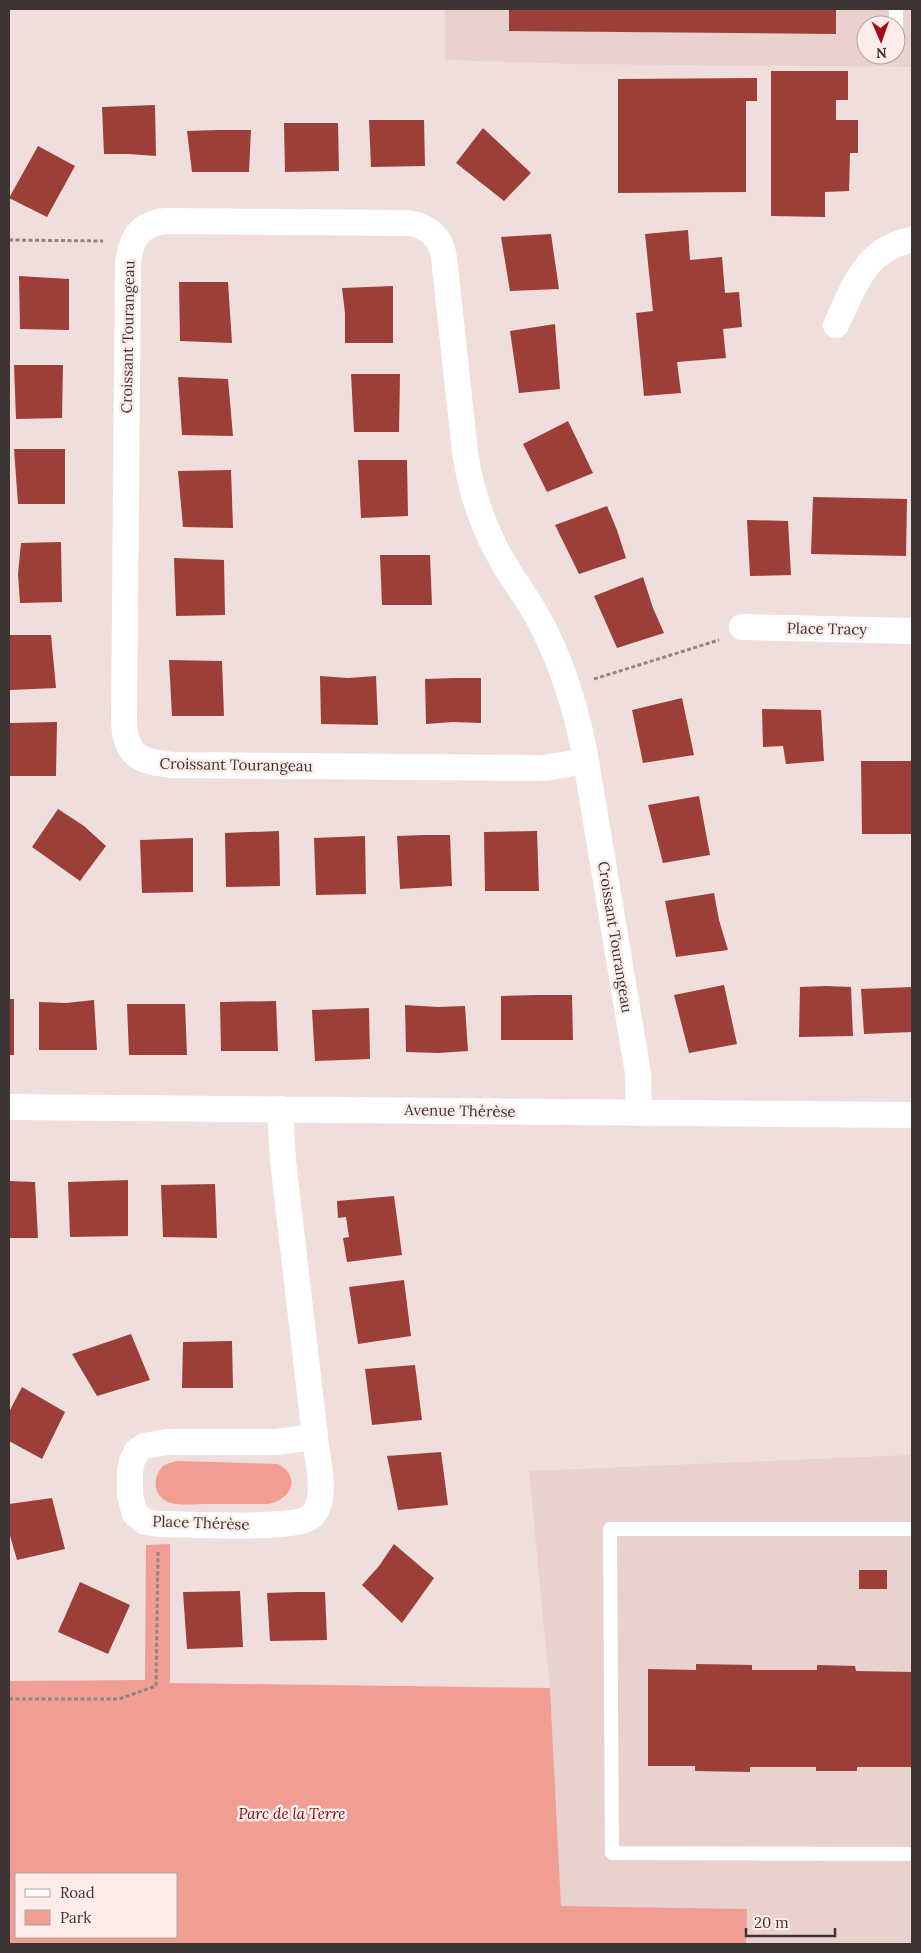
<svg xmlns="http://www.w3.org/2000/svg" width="921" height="1953" font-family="Lora,serif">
	<rect width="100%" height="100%" fill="#efdedc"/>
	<path fill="#e9d1cd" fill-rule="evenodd" d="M445,9H912V67L578,64L445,60ZM866,25H896V55H866Z
		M912,1455V1944H746V1909L561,1906L550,1688L529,1471Z"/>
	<path fill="#f09d93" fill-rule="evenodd" d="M177,1461L278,1464C302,1477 291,1500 268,1504C248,1504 227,1504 206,1504C194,1504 180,1506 168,1502C155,1497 152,1480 160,1470C163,1464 170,1463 177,1461Z
		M170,1544V1683L550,1688L561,1906L747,1909L746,1944H9V1681L145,1680L146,1545ZM16,1874H176V1937H16Z"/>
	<path fill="#9b3f38" d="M509,9H836V34L509,31Z
		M771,71H848V100H836V120H858V153H850L849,191L825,192V217L771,216Z
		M757,78V101H746V192L618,193V79Z
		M155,105L156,156L129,154H104L102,107Z
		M369,120H424L425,166L371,167Z
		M284,123H338L339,171L285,172Z
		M483,128L531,173L504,201L456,163Z
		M218,130H251L249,172H192L187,131Z
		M38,146L75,166L47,217L9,198Z
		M688,230L690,260L722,257L725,293L739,292L742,327L723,329L726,358L677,362L681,393L644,396L636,313L653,311L645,234Z
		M551,234L559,289L510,291L501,237Z
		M19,276L69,279V330L20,329Z
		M179,282H228L232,343L180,341Z
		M393,286V343H345V313L342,288Z
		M555,324L560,389L519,393L510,331Z
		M14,365H63L62,418L16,419Z
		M351,374H400L399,432H354Z
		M178,377L228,379L233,436L182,435Z
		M568,421L593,473L547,492L523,444Z
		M14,449H65V504H18Z
		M358,460H407L408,516L361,518Z
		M231,470L233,528L183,527L178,471Z
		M813,497L907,499L906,556L811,554Z
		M607,506L617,530L626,558L579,574L555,525Z
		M747,520L788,521L791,575L750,576Z
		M61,542L62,602L20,603L18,574L21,543Z
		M380,555H430L432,605H382Z
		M174,558L224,560L225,615L176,616Z
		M643,577L653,608L664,633L617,648L594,596Z
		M9,635H51L56,688L10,690Z
		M169,660L222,661L224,716H172Z
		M320,676L348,678L376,676L378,725L321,724Z
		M455,678H481V723L453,722L426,724L425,679Z
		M682,698L694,755L643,763L632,710Z
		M762,709L821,710L824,761L786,764L783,746L763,747Z
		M57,722L56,776H9V723Z
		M861,761H912V834H862Z
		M699,796L710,855L663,863L648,805Z
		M58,809L84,826L106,846L80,881L32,847Z
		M279,831L280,886L226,887L225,833Z
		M537,831L539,891H485L484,832Z
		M423,835H450L452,886L400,889L397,836Z
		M365,836L366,894L316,895L314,838Z
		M193,838V892L142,893L140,840Z
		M714,893L719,920L728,950L676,957L665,901Z
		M724,985L737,1044L689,1053L674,995Z
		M826,986L851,987L853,1036L799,1037L800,987Z
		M912,987V1032L864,1034L861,989Z
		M536,995H572L573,1040H501V996Z
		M9,999H14V1055H9Z
		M94,1000L97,1050H39V1002L66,1003Z
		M276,1001L278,1051H221L220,1002Z
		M127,1004H185L187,1055H129Z
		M405,1005L438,1007L465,1006L468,1051L438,1053L406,1052Z
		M369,1008L370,1059L315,1061L312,1010Z
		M128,1180V1236L70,1237L68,1182Z
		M9,1181L35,1182L38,1238H9Z
		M215,1184L217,1238L163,1237L161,1185Z
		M394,1196L402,1255L347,1262L343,1238L349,1237L346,1217L338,1218L337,1201Z
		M404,1280L411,1336L358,1344L349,1287Z
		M131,1334L150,1380L97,1396L72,1354Z
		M232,1341L233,1388H182L183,1342Z
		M415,1365L422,1420L372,1425L365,1369Z
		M22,1387L65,1412L42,1459L9,1441V1412Z
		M441,1452L448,1505L398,1510L387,1456Z
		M52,1498L65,1549L17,1560L9,1532V1504Z
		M394,1544L434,1578L402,1623L362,1585L379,1566Z
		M859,1570H887V1589H859Z
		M80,1582L130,1605L108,1654L58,1632Z
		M240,1591L243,1647L187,1649L183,1592Z
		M297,1592H325L327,1640L270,1641L267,1593Z
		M696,1664L752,1665V1670H817V1665L855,1666L856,1671L912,1672V1767H857V1771H816V1767H750V1772L695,1771V1766H648V1669L696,1670Z"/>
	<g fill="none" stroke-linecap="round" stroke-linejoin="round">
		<path stroke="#908483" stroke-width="3" stroke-dasharray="4 2.5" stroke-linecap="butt" d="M9,240L103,241
			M594,679L719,640
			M9,1699H119L156,1686L158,1552"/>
		<path stroke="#fff" stroke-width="14" d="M896,33V9
			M912,1529H610L612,1853L912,1854"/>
		<path stroke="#fff" stroke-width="26" d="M836,325C854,287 865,248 912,240
			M742,627L912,631
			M586,761L544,768L173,765C141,762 125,757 124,721L128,264C131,238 139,224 166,221L409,223C430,227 441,237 444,258L465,452C471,494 485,533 507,569C520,590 535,609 545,631C565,672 578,716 586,761L638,1073L639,1113
			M9,1107L912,1115
			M280,1109L283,1161L315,1437C317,1458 325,1485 318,1506C316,1511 313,1516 309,1518C290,1530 186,1524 159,1524L145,1522L135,1514L130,1496V1470L132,1461L137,1451L144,1446L167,1442H276L315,1437"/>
	</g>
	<g text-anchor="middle" stroke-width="5" stroke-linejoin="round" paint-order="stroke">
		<g font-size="15" fill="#3c3534" stroke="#fdece9">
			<text transform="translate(128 337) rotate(-89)" y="5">Croissant Tourangeau</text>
			<text transform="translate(827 629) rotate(1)" y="5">Place Tracy</text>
			<text transform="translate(236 765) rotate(1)" y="5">Croissant Tourangeau</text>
			<text transform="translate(615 937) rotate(81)" y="5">Croissant Tourangeau</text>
			<text transform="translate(460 1111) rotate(1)" y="5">Avenue Thérèse</text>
			<text transform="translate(201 1523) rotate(2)" y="5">Place Thérèse</text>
		</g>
		<g font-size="15" font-style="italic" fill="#690e0f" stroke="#fdece9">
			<text x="292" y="1819">Parc de la Terre</text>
		</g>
	</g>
	<rect width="921" height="1953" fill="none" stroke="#3c3534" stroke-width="20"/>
	<rect x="15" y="1873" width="162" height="65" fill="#fdece9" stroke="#b0a3a1"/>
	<rect x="25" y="1889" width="25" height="8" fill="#ffffff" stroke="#b0a3a1"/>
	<text x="60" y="1898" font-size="15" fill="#3c3534">Road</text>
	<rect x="25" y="1910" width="25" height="15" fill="#f09d93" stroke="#b0a3a1"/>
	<text x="60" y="1923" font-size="15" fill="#3c3534">Park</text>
	<g transform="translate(881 40) rotate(178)"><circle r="24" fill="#fdece9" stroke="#b0a3a1"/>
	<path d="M0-4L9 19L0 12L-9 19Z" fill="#a40b14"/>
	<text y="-8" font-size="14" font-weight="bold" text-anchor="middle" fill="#3c3534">N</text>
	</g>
	<path d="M746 1928v8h89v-8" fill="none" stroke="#3c3534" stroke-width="2.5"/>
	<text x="754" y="1928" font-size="15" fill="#3c3534" stroke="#fdece9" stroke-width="4" paint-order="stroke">20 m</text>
</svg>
